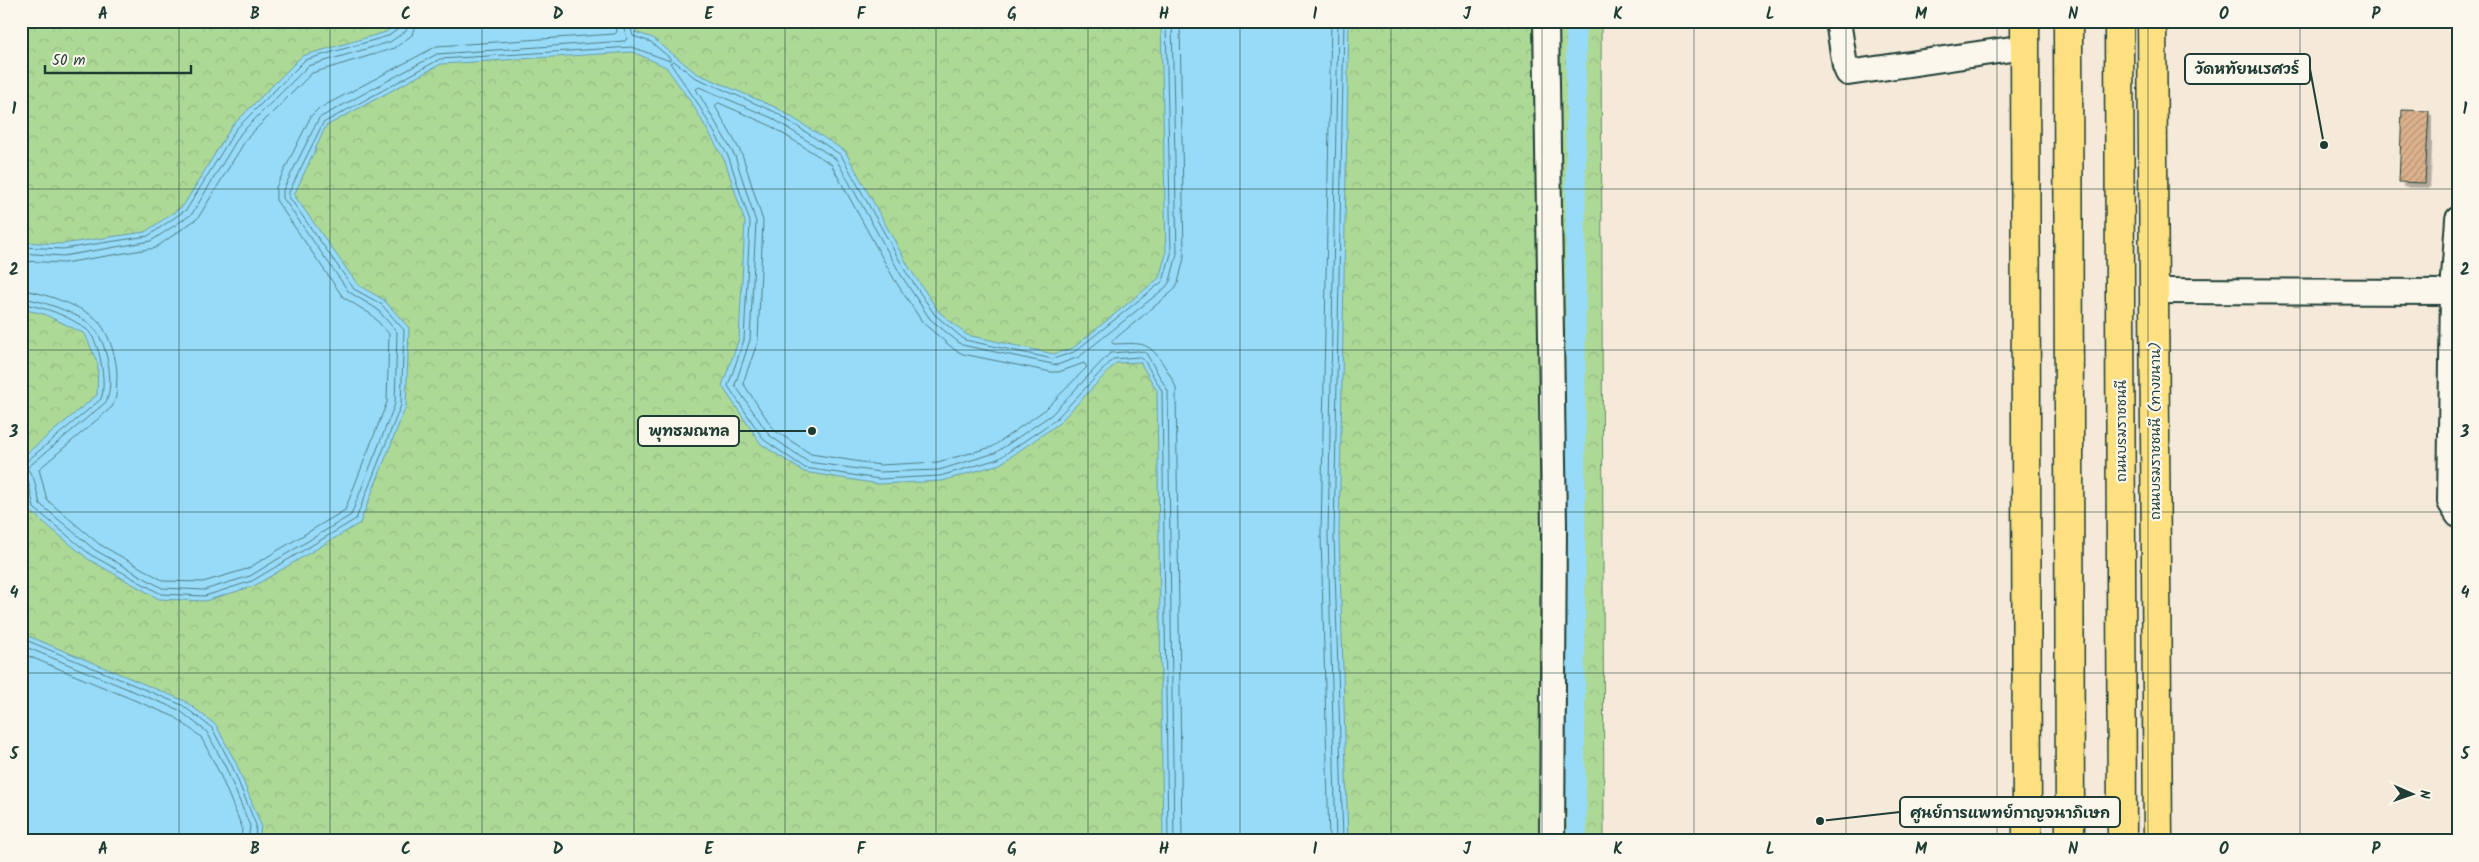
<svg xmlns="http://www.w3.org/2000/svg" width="2479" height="862" font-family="Kalam,'Playpen Sans Thai',sans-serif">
	<defs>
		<pattern id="park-crowns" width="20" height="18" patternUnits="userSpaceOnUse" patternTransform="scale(1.25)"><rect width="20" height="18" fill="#add997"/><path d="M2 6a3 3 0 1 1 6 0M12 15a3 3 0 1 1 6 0" fill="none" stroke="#94bb83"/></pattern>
		<pattern id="building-hatch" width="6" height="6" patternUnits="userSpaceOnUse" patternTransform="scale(1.25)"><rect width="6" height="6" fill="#dcb28d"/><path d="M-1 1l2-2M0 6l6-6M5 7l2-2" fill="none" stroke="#b29274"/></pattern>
		<filter id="shadow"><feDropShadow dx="4.5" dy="4.5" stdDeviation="0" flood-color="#0004"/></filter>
	</defs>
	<rect width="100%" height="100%" fill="#f5e9d9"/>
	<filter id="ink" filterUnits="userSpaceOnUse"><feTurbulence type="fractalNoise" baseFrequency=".02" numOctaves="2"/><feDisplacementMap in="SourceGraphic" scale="10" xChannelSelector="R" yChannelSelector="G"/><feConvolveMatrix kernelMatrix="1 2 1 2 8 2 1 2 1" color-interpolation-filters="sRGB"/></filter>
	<g filter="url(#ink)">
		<path fill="url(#park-crowns)" stroke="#668b66" d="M21,21H1601L1604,841H21Z"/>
		<path fill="#97dbf9" stroke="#679caa" d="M400,21H629L641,27L635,32L653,38L696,73L777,108L845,151L910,269L939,312L967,335L1054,354L1073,348L1159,278L1166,254L1161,21H1349L1339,535L1348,841H1163L1157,391L1140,362L1116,363L1058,424L1000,464L942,481L879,484L804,472L761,444L722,386L739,339L745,222L725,161L693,105L666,67L633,52L441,64L326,126L294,195L358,285L384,300L409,328L406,406L360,523L254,586L205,601L159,599L88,559L29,510L21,470V458L97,395L98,364L85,334L44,314L21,309V242L62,244L145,232L183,206L232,126L302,56L386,32Z
			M21,633L185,701L216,725L236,763L261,825L259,841H21Z"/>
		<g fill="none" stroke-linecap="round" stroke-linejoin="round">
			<path stroke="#4f7c83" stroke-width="1" d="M1166,21L1171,254L1163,281L1074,352L1053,359L965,340L935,315L906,272L841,155L775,112L694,77L674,61L670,63L697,102L729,158L750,222L744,340L728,386L764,440L805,468L879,479L940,476L998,459L1055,420L1113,359L1139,357L1144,360L1162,391L1168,841
				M1172,21L1177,254L1170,281L1166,287L1079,357L1057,365L962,345L930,319L901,275L836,159L772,118L699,87L696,89L735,156L756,222L750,340L735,385L769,435L808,462L880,472L939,470L995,453L1051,415L1110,353L1139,351L1146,353L1168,391L1174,841
				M1180,21L1184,258L1178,283L1173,291L1111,342L1114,344C1143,343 1149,341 1165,367C1169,374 1174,381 1176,388L1182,841
				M719,103L769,125L831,164L894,279L923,323L955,350L963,354L1051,372H1059L1084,363L1087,367L1046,409L992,447L938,462L880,465L811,454L774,430L743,383L758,341L763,221L742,154L715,106Z
				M21,247L63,249L148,236L187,209L236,129L305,60L388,36L401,27L403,21
				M21,253L63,256L151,241L192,214L241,133L308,66L390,42L406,31L409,21
				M21,261L64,263L155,248L198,218L247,138L312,73L395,48L412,35L416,21
				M21,290C39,291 88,308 99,322C110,336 117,359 117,376C116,387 118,397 112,407L39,469L47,500L99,544L164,581L203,582L247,569L345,510L387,402L389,334L372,315L343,297L276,200V187L311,116L318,109L437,46L615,34L617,32L615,21
				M21,298C38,299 80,314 92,326C107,340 115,384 106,402L27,468L34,479L40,504L95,550L162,588L204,590L250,576L351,515L395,404L397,332L377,309L349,292L283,198V190L319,118L437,54L625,41L627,38L622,21
				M21,304C43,306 69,316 86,329C100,339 107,384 101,399L27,461L21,462
				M21,477L28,480L34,508L91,555L161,594L205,596L252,581L356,519L401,405L404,330L381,304L354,289L289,197V192L323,123L440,59L632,47L670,61V58L651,42L633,36L629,21
				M21,638L182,705L212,728L232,766L256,825L255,841
				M21,645L179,710L207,732L226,768L250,826L248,841
				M21,653L175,717L201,737L219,772L242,827L241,841
				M1329,841L1321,535L1331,21
				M1336,841L1328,535L1338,21
				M1343,841L1334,535L1344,21"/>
			<path stroke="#97dbf9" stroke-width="20" d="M1576,21L1575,749L1577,841"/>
		</g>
		<path fill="url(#building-hatch)" stroke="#1f3d34" filter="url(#shadow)" d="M2402,110L2429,111L2425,183L2399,182Z"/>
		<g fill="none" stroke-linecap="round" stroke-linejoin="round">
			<defs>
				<path id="minor" d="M1546,21L1554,525L1552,841
					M1838,21L1845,66L1848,73L2025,47
					M2458,219L2453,292L2450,502L2458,515
					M2154,291L2458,292"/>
				<path id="major" d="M2025,21L2027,841
					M2152,21L2158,841"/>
				<path id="highway" d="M2068,21L2070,841
					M2119,21L2122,841"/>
			</defs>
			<use href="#minor" stroke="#1f3d34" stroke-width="28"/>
			<use href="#major" stroke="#1f3d34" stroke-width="31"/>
			<use href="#highway" stroke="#1f3d34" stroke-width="31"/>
			<use href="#minor" stroke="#fbf7ec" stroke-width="24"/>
			<use href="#major" stroke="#fde080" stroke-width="28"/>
			<use href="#highway" stroke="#fde080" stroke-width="28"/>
		</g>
	</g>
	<path fill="none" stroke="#1f3d34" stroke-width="1" stroke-opacity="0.55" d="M179,21V841M330,21V841M482,21V841M634,21V841M785,21V841M936,21V841M1088,21V841M1240,21V841M1391,21V841M1542,21V841M1694,21V841M1846,21V841M1997,21V841M2148,21V841M2300,21V841M21,189H2458M21,350H2458M21,512H2458M21,673H2458"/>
	<g text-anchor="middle" stroke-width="4.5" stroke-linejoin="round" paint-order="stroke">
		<g font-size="14" fill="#1f3d34" stroke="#fbf7ec">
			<text transform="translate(2121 431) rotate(-90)" y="5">ถนนบรมราชชนนี</text>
			<text transform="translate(2155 431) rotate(-90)" y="5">ถนนบรมราชชนนี (ทางขนาน)</text>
		</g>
	</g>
	<path fill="none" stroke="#1f3d34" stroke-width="2" d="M2324 145L2310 69M812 431L739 431M1820 821L1900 812"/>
	<g fill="#1f3d34" stroke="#fbf7ec" stroke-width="2">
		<circle cx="2324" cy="145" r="5"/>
		<circle cx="812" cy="431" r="5"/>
		<circle cx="1820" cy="821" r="5"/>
	</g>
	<g fill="#fbf7ec" stroke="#1f3d34" stroke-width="2">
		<rect x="2185" y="54" width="125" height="30" rx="5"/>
		<rect x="638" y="416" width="101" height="30" rx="5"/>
		<rect x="1900" y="797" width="220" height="30" rx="5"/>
	</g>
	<g font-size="15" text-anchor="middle" font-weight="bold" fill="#1f3d34">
		<text x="2247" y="74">วัดหทัยนเรศวร์</text>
		<text x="689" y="436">พุทธมณฑล</text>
		<text x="2010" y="818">ศูนย์การแพทย์กาญจนาภิเษก</text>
	</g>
	<rect width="2479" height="862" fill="none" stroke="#fbf7ec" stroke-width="55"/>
	<g transform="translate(2412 794) rotate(92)" stroke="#fbf7ec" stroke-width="4" paint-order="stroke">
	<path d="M0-4L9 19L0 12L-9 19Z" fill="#1f3d34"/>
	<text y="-8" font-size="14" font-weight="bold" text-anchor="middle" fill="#1f3d34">N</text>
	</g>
	<path d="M45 65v8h146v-8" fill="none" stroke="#1f3d34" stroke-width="2.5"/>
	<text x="52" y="65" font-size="15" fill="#1f3d34" stroke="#fbf7ec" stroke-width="4" paint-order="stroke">50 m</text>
	<rect x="28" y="28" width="2424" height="806" fill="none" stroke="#1f3d34" stroke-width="2"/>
	<g font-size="16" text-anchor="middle" font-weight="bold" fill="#1f3d34">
		<text x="103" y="19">A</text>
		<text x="255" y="19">B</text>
		<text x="406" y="19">C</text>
		<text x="558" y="19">D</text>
		<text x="709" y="19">E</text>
		<text x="861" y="19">F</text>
		<text x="1012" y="19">G</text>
		<text x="1164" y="19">H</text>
		<text x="1315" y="19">I</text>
		<text x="1467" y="19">J</text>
		<text x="1618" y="19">K</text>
		<text x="1770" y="19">L</text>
		<text x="1921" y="19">M</text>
		<text x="2073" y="19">N</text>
		<text x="2224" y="19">O</text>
		<text x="2376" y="19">P</text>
		<text x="14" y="114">1</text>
		<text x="2465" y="114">1</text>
		<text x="14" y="275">2</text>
		<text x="2465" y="275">2</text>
		<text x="14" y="437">3</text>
		<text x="2465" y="437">3</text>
		<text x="14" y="598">4</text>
		<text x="2465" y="598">4</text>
		<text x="14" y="759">5</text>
		<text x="2465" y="759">5</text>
		<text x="103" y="854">A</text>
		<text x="255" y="854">B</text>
		<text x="406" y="854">C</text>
		<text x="558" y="854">D</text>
		<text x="709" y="854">E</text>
		<text x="861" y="854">F</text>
		<text x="1012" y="854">G</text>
		<text x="1164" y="854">H</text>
		<text x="1315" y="854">I</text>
		<text x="1467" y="854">J</text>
		<text x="1618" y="854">K</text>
		<text x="1770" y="854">L</text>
		<text x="1921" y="854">M</text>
		<text x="2073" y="854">N</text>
		<text x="2224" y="854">O</text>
		<text x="2376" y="854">P</text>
	</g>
</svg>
